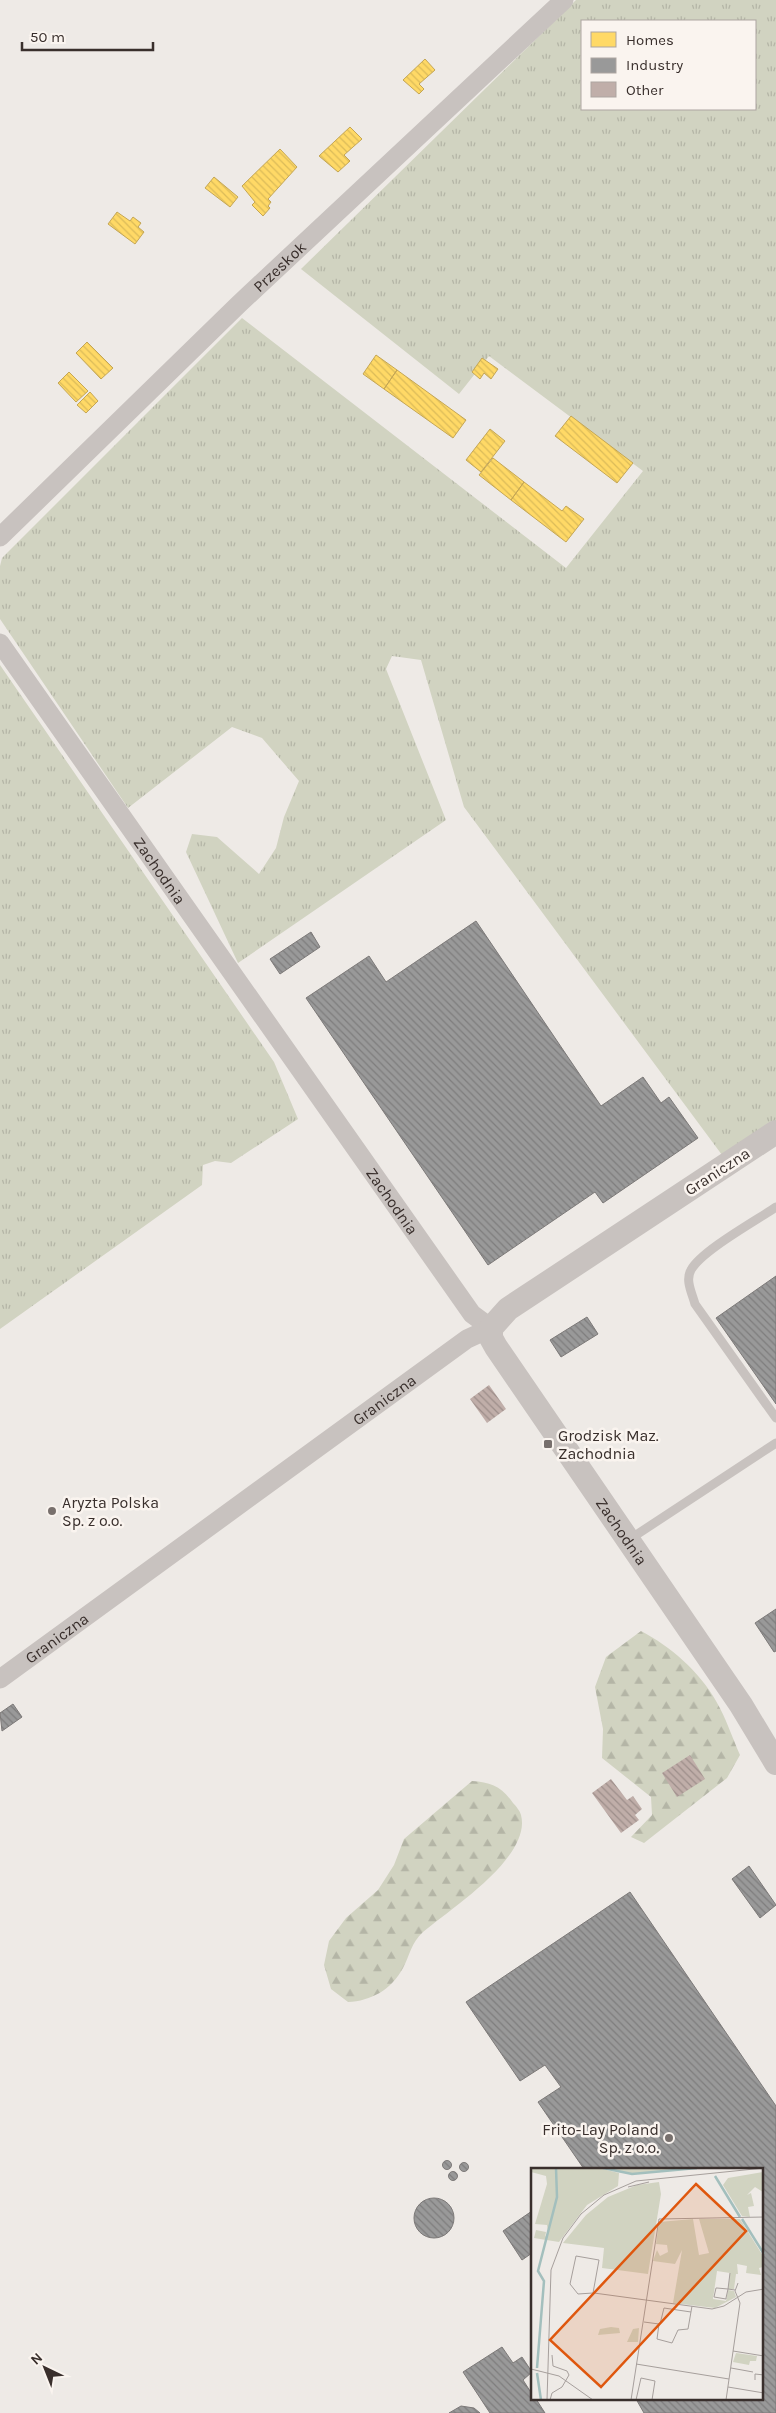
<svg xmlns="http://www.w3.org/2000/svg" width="776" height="2413" font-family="Karla,sans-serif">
	<defs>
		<pattern id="grass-tufts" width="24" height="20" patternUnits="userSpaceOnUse" patternTransform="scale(1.25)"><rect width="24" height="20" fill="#d1d3c1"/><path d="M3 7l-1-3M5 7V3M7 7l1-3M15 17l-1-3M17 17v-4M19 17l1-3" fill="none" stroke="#b4b5a6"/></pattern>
		<pattern id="forest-firs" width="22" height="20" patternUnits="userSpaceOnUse" patternTransform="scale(1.25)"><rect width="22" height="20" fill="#d1d3c1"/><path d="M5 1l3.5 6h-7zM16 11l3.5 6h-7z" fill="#b4b5a6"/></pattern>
		<pattern id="homes-back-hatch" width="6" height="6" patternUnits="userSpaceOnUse" patternTransform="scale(1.25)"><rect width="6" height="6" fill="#ffd966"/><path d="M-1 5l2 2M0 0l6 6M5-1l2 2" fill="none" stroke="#dbbb59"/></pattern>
		<pattern id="industry-back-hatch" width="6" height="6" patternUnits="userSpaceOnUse" patternTransform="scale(1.25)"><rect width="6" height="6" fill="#999"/><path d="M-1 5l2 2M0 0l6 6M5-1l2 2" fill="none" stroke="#7e7d7d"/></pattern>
		<pattern id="building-back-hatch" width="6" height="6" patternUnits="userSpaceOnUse" patternTransform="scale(1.25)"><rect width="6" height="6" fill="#c0aea9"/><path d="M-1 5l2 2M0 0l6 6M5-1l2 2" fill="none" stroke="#9d8e8a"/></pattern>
	</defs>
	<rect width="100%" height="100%" fill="#eeeae6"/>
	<path fill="url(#grass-tufts)" fill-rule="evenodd" d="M576,0H776V1124L725,1159L464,807L421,660L392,656L386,669L446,820L238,963L186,852L192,834L217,837L259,874L276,848L284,817L299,781L262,738L232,727L128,808L0,619V566L2,558L242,318L566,568L643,471L489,356L459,394L301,269ZM582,21H755V109H582Z
		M0,665L274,1062L298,1119L231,1163L215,1161L203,1165L202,1185L0,1329Z"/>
	<path fill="url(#forest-firs)" d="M641,1631C670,1646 700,1672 716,1701C726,1718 732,1737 740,1755L727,1778L644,1843L631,1837L652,1815L651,1797L602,1758L603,1729L595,1687L606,1657Z
		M472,1781C491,1782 502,1787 513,1803C516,1806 520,1811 521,1815C532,1857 450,1909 423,1932C411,1943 410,1955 403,1968C391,1990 371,2001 348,2002L331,1989L324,1965L329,1941L346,1918L378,1890L394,1865L404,1839Z"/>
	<path fill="url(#homes-back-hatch)" stroke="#c4a655" d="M425,59L435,70L419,84L424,89L419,94L403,80Z
		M350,127L362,139L344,155L350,161L338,172L319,156Z
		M280,149L297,167L268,199L271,202L268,206L270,208L263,216L252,205L255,202L242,186Z
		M214,177L238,197L230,207L205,188Z
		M117,212L130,221L133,217L141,223L138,227L144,232L135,244L108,224Z
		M87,342L113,368L101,379L76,353Z
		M376,355L397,370L384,389L363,374Z
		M482,358L498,369L491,379L484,373L480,379L472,372Z
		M397,370L466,420L453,438L384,389Z
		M69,372L88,391L76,402L58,383Z
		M90,392L98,401L86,413L77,405Z
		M571,416L633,463L617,483L555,436Z
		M490,429L505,441L481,472L466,460Z
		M493,458L524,482L511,500L479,475Z
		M524,482L562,511L566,506L584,519L566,542L511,500Z"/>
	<path fill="url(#industry-back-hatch)" stroke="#7c7978" d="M476,921L601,1106L643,1077L661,1103L669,1097L698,1138L603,1203L595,1192L488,1265L306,998L369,956L386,982Z
		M311,932L320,947L280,974L270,959Z
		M776,1276V1404L716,1318Z
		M587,1317L598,1334L561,1357L550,1340Z
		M776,1609V1651L774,1652L755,1623Z
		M13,1704L22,1717L2,1731L0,1713Z
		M749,1866L776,1905L760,1918L732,1879Z
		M630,1892L776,2106V2413H644L636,2399H762V2169H584L538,2102L561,2087L545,2065L520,2081L466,2002Z
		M442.5 2165a4.5 4.5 0 1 1 9 0a4.5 4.5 0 1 1-9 0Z
		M459.5 2167a4.5 4.5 0 1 1 9 0a4.5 4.5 0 1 1-9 0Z
		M448.5 2176a4.5 4.5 0 1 1 9 0a4.5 4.5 0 1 1-9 0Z
		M414 2218a20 20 0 1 1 40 0a20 20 0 1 1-40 0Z
		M532,2211V2253L522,2260L503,2231Z
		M502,2347L513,2363L522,2357L532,2372L523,2380L532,2394V2399H536L545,2413H490L463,2372Z
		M461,2406L474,2408L480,2413H449Z"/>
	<path fill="url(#building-back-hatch)" d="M489,1385L506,1409L487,1423L470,1399Z
		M690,1755L705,1779L677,1797L662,1773Z
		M611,1779L627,1800L633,1796L642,1809L635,1815L639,1820L621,1833L592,1793Z"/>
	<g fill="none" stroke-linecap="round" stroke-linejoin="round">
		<path stroke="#c8c2bf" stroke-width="9" d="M776,1207C757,1220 701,1251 691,1270C685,1280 692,1293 695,1304L776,1418
			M630,1539L776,1443"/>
		<g stroke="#c8c2bf" stroke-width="19">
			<path id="s1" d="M0,537L239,304L564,0"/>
			<path id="s2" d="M0,643L472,1314L491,1328"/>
			<path id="s3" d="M0,1679L467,1339L491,1328"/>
		</g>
		<path stroke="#c8c2bf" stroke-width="24" id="s4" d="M776,1132L508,1309L491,1328V1338L496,1347L741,1705L776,1763"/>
	</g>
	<g fill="#78706d" stroke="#faf4ef" stroke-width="2">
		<rect x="543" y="1439" width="10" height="10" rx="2.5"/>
		<circle cx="52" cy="1511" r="5"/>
		<circle cx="669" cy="2138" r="5"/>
	</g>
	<g text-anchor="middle" stroke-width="5" stroke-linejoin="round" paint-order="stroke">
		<g font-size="16" fill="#392f2c" stroke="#faf4ef">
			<text dy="6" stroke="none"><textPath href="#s1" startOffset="389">Przeskok</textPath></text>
			<text dy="6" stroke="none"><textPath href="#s2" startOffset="278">Zachodnia</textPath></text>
			<text transform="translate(717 1171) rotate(-33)" y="6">Graniczna</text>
			<text dy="6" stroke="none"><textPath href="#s2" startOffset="682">Zachodnia</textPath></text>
			<text dy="6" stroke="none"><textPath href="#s3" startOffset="475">Graniczna</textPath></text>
			<text dy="6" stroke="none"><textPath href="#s4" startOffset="590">Zachodnia</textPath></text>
			<text dy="6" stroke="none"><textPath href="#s3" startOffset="70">Graniczna</textPath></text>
		</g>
		<g font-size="16" fill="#392f2c" stroke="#faf4ef" text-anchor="start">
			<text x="558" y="1441">Grodzisk Maz.<tspan x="558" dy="18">Zachodnia</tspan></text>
			<text x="62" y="1508">Aryzta Polska<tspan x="62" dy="18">Sp. z o.o.</tspan></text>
			<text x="659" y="2135" text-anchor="end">Frito-Lay Poland<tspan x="659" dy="18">Sp. z o.o.</tspan></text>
		</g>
	</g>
	<g transform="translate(531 2168)">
		<rect width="232" height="232" fill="#eeeae6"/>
		<path d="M0,0H67L88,5L87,18L56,37L28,74L3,70L5,62L15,64L14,69L17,65L16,57L4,56L16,16L15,8L0,4ZM74,0H157V1L100,6ZM232,4V24L224,19L216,27L220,25L223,38L217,39L219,49L211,48L192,17L197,10ZM128,14L130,26L117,106L71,100L73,80L32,75L55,47L77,29L106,17ZM162,51L168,87L178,85L168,51H209L232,88V99L228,100L230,107L215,105L216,98L206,96L207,106H205L203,121H197L199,105L186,103L182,131L195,133L197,122L203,123L205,129L184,140L142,135L151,82L144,96L122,93L126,82L129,88L137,84L136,77L125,76L128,54ZM205,185L226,188L225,193H219L218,197L202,194Z" fill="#d1d3c1"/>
		<path d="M80,159L88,160L89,165L67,167L69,161ZM108,160L107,174H96L102,161Z" fill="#d1d3c1"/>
		<path fill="none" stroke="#a3bfbd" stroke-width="2.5" d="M72,0L101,6L166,0M184,8L209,49M211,51L233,86M6,200L13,113L7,103L26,29L25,0M6,205L10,232"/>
		<path fill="none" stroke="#a69f9c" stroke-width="1" d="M97,19L118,14M45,88L68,92L62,125L47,126L39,116ZM199,105L197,121L195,130V131L183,129L185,120H186L197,121L204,122M63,125L181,141L193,138L215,124L233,121M113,154L128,156L126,171L141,175L147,162L157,161L161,138M129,156L133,140L160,144M202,183L233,188M105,196L198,211M200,200L222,204M0,201L28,208L62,232M224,212V206L233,207M197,219L233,225M16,232L20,102L32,70L50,46L73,27L105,13L233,0M19,232L21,225L31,219L38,207L36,203L22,198L21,187M100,232L128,51L233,49M105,232L110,210L124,213L121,232M195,232L209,135L204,123L207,115"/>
		<path fill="#df570e" fill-opacity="0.15" stroke="#df570e" stroke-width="2.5" d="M165,16L215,63L70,219L19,172Z"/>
		<rect width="232" height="232" fill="none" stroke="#392f2c" stroke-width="2.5"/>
	</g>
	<rect x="581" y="20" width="175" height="90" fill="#faf4ef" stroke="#ada5a1"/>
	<rect x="591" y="32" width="25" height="15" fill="#ffd966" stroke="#ada5a1"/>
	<text x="626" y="45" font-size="15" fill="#392f2c">Homes</text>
	<rect x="591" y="58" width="25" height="15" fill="#999999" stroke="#ada5a1"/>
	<text x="626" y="70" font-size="15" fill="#392f2c">Industry</text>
	<rect x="591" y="82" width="25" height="15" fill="#c0aea9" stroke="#ada5a1"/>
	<text x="626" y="95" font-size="15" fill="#392f2c">Other</text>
	<g transform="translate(45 2368) rotate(317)" stroke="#faf4ef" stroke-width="4" paint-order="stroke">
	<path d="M0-4L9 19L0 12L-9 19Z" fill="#392f2c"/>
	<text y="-8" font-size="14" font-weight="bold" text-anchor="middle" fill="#392f2c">N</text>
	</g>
	<path d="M22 42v8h131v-8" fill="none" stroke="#392f2c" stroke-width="2.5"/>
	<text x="30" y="42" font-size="15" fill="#392f2c" stroke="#faf4ef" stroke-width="4" paint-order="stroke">50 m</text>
</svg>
